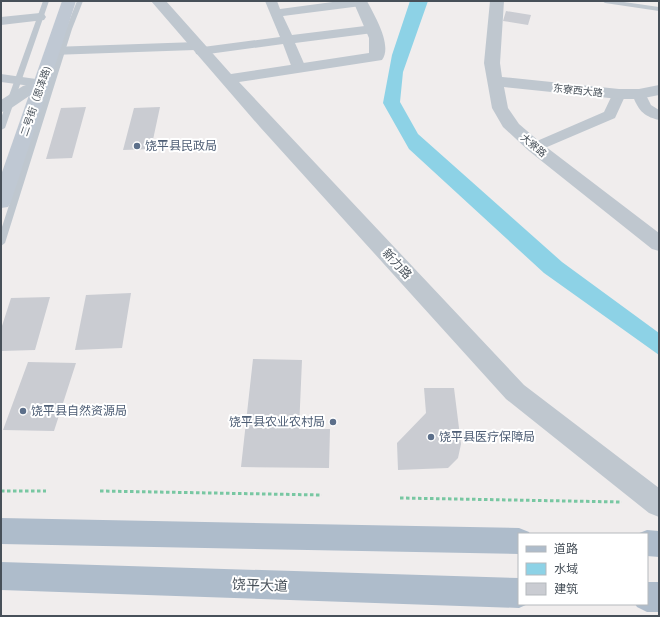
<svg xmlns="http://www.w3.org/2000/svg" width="660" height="617" font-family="'PT Sans','Noto Sans SC',sans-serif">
	<rect width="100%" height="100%" fill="#f0eded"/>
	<path fill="#8dd2e6" d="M410,1H428L403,72L400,102L418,134L562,262L659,333V355L544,273L409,149L383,103L392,55Z"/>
	<path fill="#caccd2" d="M506,11L531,15L528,25L503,21Z
		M86,107L72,158L46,159L61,108Z
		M160,107L151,149L123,150L134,108Z
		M131,293L122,348L75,350L86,295Z
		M50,297L35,350L1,351V329L11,298Z
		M253,359L302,360L299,429H330L329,468L241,467Z
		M28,362L76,363L54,431L3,430Z
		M424,388H454L461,444L458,458L448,468L398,470L397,443L426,413Z"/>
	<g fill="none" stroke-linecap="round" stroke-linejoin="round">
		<path stroke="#78c7a2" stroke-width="3" stroke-dasharray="3.5 2.5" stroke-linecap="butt" d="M1,491H46
			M100,491L322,495
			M400,498L622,502"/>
		<path fill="#bfc7cf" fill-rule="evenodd" d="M43,1H49L5,128L1,130V118Z
			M77,1H83L72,29L5,243L1,246V230L66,29Z
			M602,1H617L659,7V11L605,3Z"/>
		<path fill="#bfc7cf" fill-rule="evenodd" d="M265,1H277L280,9L340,1L367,2L365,5L361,6L283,16L292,35L373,25L378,26L379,29L378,32L373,33L295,43L306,68L304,71L299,72L294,71L292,68L283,44L201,55L196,54L195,50L52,55L47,54L45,51L47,48L52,47L197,42L202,43L203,47L280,37Z
			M40,13L44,14L46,17L44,20L1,25V17Z
			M1,74L36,79L38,82L36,85L31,86L1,82Z
			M619,90L624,91L626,94L615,118L540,150L535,152L530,150L527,147L530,144L604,112L614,91Z
			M639,90L644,91L651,105L659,110V120C642,116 638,109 632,94L634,91Z"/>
		<path fill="#bfc7cf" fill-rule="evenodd" d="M151,1H166L231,74L369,53V38L353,1H367C374,15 393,45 382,60L239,82L524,385L659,488V517L649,513L506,399L260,127Z
			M490,1H504L500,63L502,77L619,89H639L659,85V95L639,99H619L504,87L508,108L519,124L541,143L659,233V251L652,249L529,151L503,127L492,108L484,63Z
			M29,84L35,86L37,89L35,92L7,111L1,112V100L23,86Z"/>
		<path fill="#bfc8d3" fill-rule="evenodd" d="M62,1H76L11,202L8,207L1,208V175Z"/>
		<path fill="#aebccb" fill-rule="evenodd" d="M1,518L519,528L529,532L530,534H519V554L1,544Z
			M647,530L659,531V557L647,556V534H637Z
			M1,562L519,578V604H528L519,608L1,590Z
			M647,582H659V612H647L637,607L635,604H647Z"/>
	</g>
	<g fill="#5c6f8a" stroke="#fff" stroke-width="1.5">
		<circle cx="137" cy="146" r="4"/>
		<circle cx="23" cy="411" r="4"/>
		<circle cx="333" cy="422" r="4"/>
		<circle cx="431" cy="437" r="4"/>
	</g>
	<g text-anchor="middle" stroke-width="4" stroke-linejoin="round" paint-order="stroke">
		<g font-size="10" fill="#475059" stroke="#fff">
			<text transform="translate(578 90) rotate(6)" y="4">东寮西大路</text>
			<text transform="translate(35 101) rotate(-71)" y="4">二号街（恩泽路)</text>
			<text transform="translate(534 145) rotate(40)" y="4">大寮路</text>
		</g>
		<g font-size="12" fill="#4e5e75" stroke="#fff" text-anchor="start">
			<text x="145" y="150">饶平县民政局</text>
			<text x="31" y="415">饶平县自然资源局</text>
			<text x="325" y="426" text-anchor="end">饶平县农业农村局</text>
			<text x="439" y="441">饶平县医疗保障局</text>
		</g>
		<g font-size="12" fill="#475059" stroke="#fff">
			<text transform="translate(397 264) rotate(47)" y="4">新力路</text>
		</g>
		<g font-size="14" fill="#475059" stroke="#fff">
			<text transform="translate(260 585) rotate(2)" y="5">饶平大道</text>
		</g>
	</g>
	<rect width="660" height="617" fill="none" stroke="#475059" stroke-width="4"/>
	<rect x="518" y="533" width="130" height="72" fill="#ffffff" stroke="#b5b9bd"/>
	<rect x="526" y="546" width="20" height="6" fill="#aebccb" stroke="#b5b9bd"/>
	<text x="554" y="553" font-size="12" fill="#475059">道路</text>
	<rect x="526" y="563" width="20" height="12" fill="#8dd2e6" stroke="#b5b9bd"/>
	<text x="554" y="573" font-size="12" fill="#475059">水域</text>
	<rect x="526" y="583" width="20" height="12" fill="#caccd2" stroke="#b5b9bd"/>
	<text x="554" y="593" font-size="12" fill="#475059">建筑</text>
</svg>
